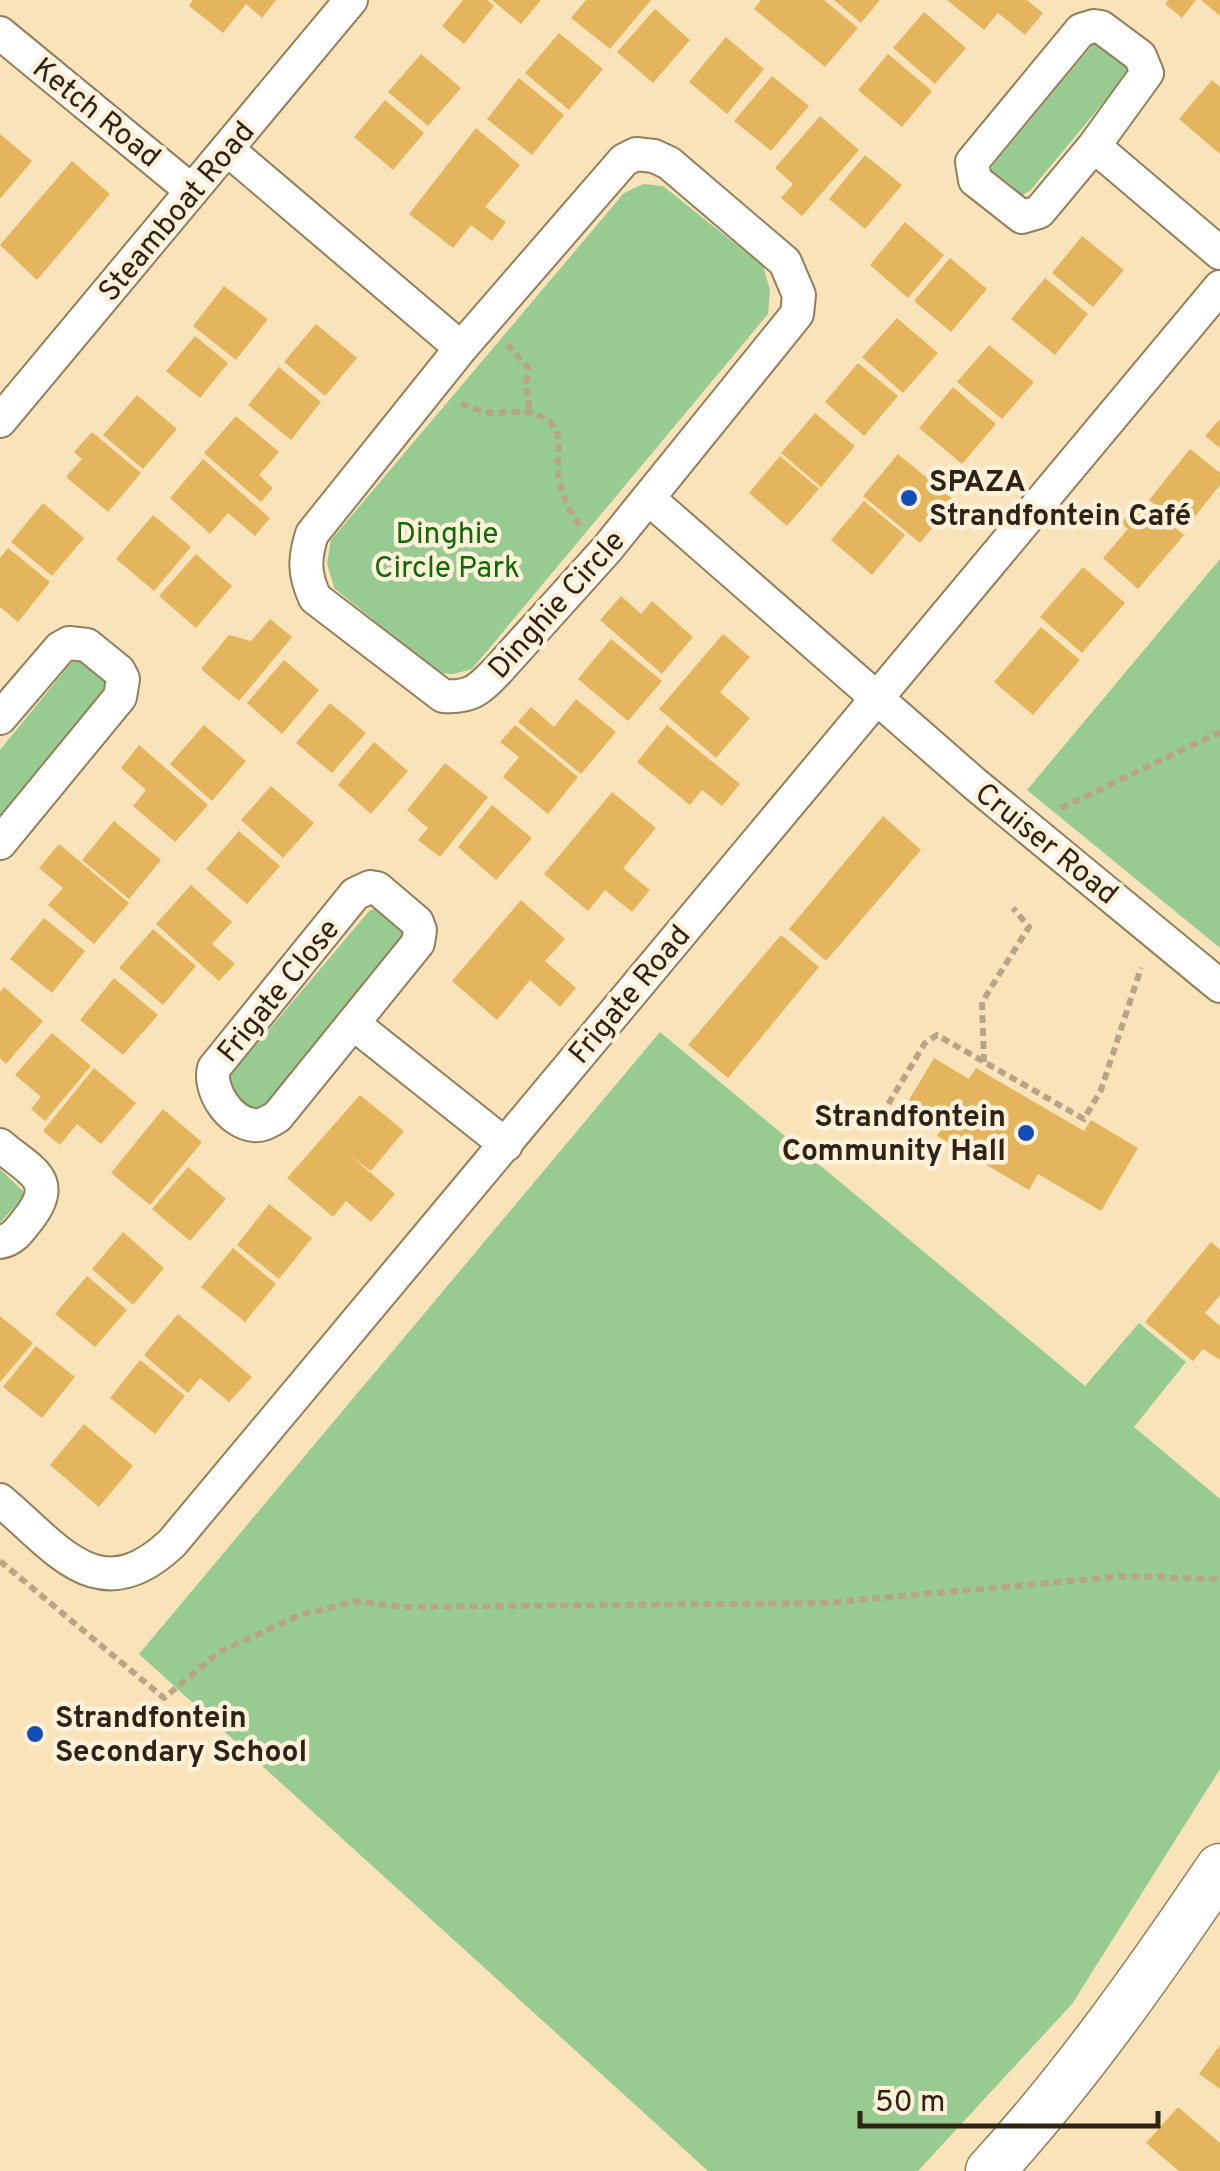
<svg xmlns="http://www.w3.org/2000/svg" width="1220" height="2171" font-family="Overpass,sans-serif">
	<rect width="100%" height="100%" fill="#f9e3bb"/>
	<path fill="#98cb91" d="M1094,43H1102L1128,67L1127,74L1030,191L1017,198L990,174L993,165Z
		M643,184L663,186L763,266L770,290L768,314L472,669L454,674L439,673L334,588L327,563L331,540L624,193Z
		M1220,559V948L1027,790Z
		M78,660L104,677L105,690L0,816V750L71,663Z
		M375,909L382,910L404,932L402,941L266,1103L256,1111L248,1109L227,1090L229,1077L370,910Z
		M660,1032L1085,1386L1139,1323L1186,1362L1134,1427L1220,1499V1769L1072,2004L918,2171H708L139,1654Z
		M0,1169L24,1192L23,1197L0,1223Z"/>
	<path fill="#e4b55c" d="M193,0H276L262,18L246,4L223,33L189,6Z
		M463,0H487L494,6L464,44L442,26Z
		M492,0H541L521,24Z
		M586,0H651L610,49L571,18Z
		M761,0H824L858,28L825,67L754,9Z
		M834,0H880L861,23Z
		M947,0H1027L1043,13L1025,35L998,13L984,30Z
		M1168,0H1196L1182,18L1165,4Z
		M1201,0H1220V16Z
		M655,9L690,40L653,83L617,52Z
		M924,12L966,48L935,84L893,48Z
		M559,33L603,69L569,110L525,73Z
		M726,37L764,69L727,114L689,82Z
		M421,54L461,88L428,126L388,92Z
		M888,54L932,91L902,127L858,90Z
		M772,76L809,106L771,151L734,121Z
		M519,78L564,115L532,155L487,119Z
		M1212,80L1220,87V154L1179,119Z
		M385,100L424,133L393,170L354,137Z
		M820,116L859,150L802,216L781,198L793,184L775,168Z
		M476,128L520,165L485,207L506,222L492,241L471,225L453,248L409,214Z
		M0,134L32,161L0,199Z
		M865,155L902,185L865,229L829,199Z
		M72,161L110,194L37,280L0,245Z
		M905,222L944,255L908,298L870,265Z
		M1082,236L1124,270L1093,307L1052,273Z
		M950,258L987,289L951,332L914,301Z
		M1045,278L1088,314L1055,355L1011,319Z
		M224,286L268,319L236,360L193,326Z
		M897,318L938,353L903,393L862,357Z
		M316,324L357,358L325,396L284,362Z
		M195,336L228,363L200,398L166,371Z
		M989,345L1034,382L1002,419L957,382Z
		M858,363L898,396L864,436L825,402Z
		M279,367L321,402L291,440L248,405Z
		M953,387L996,424L962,464L919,428Z
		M137,395L177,429L143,469L103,435Z
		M815,413L855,446L821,487L781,453Z
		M236,416L279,452L259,475L273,488L261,502L204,453Z
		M1220,419V448L1205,436Z
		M92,432L141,473L108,512L66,477L82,459L74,452Z
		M1190,449L1220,473V485L1185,529L1149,500Z
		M898,454L955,501L920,543L863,496Z
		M780,456L819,489L787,526L749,493Z
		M203,459L270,518L255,536L228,513L210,534L170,498Z
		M1142,500L1184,535L1138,589L1103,558L1128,529L1121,523Z
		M864,501L905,535L872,575L831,540Z
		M43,503L84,538L52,576L11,542Z
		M153,515L191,547L154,591L116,559Z
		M8,548L50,582L18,622L0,607V558Z
		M196,554L232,586L196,628L159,596Z
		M1083,567L1125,603L1082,653L1040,617Z
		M621,596L641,614L652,601L693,637L662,674L600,620Z
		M270,619L292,637L239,701L201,669L229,635L251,641Z
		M1041,627L1080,660L1033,715L994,682Z
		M723,634L750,657L720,692L750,718L716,758L659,709Z
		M611,639L662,681L628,721L578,679Z
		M284,660L319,690L282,734L247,703Z
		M576,699L616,732L581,774L518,722L531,707L554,727Z
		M330,703L366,733L332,773L296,743Z
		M204,725L246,761L212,801L170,764Z
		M515,725L578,777L548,814L503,777L519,757L500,742Z
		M667,725L740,784L722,806L702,790L690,805L637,762Z
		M374,742L408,771L371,814L338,785Z
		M139,745L208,805L175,842L133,806L146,790L121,768Z
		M445,763L488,797L440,857L418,840L428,828L407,810Z
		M271,786L314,823L283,858L241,820Z
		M612,792L656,828L623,868L650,890L632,912L605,890L588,911L544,874Z
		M492,805L532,838L496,880L458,847Z
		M883,816L921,850L826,961L789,929Z
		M114,821L161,860L129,899L82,860Z
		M239,831L280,866L247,904L206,869Z
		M59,844L129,903L94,944L48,905L63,888L39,868Z
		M191,885L232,922L212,944L235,964L219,981L156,924Z
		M521,900L565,939L545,961L576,988L560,1007L530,980L497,1020L452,981Z
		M44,918L85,951L52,993L10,959Z
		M153,929L196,966L163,1005L119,968Z
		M781,935L819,967L728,1078L688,1045Z
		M114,978L158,1015L123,1055L80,1020Z
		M4,987L43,1021L6,1064L0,1058V992Z
		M52,1033L91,1066L45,1121L31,1109L41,1097L15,1075Z
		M934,1058L969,1079L976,1068L1084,1131L1091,1120L1138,1148L1101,1211L1038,1174L1029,1190L937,1136L946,1121L909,1100Z
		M94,1068L136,1103L101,1144L77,1124L60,1145L43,1131Z
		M360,1095L404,1131L371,1171L350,1155L395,1194L371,1222L346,1201L333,1217L287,1178Z
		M163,1109L202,1142L150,1205L111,1173Z
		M188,1167L226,1199L190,1241L152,1209Z
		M269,1204L312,1238L279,1279L237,1245Z
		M123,1232L164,1268L133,1305L92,1269Z
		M1211,1242L1220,1250V1295L1205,1313L1220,1326V1360L1203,1349L1193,1361L1145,1322Z
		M233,1248L276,1284L245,1322L201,1287Z
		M87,1276L127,1310L95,1347L55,1314Z
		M178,1314L252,1377L229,1402L200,1378L188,1393L144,1355Z
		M0,1316L33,1343L0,1382Z
		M36,1346L75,1377L42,1418L3,1387Z
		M140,1360L185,1396L155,1434L110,1398Z
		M84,1424L133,1466L99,1507L50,1465Z
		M1220,2045V2089L1199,2074Z
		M1178,2107L1220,2143V2171H1179L1146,2143Z"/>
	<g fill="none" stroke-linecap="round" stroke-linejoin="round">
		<defs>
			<path id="street" d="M1094,26L1101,27L1140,56L1147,73L1094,146L1039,212L1022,217L975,180L972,162L1081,30Z
				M0,33L192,191
				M1094,146L1220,253
				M227,149L461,348
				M636,154L654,156L669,163L785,262L799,295L797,314L607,549L498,670C479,690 471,698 443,696L315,598C304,574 304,559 312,534L461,348L624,160Z
				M0,421L351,0
				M648,498L975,784L1220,986
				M0,718L60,648L69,643L87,645L119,671L123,679L120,697L0,843
				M370,887L377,888L417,922L420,930L418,943L277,1117C269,1121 263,1126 254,1125C230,1123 208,1090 214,1068L355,894Z
				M355,1025L506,1145
				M0,1145C30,1171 59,1179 29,1218C20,1229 14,1240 0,1242
				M0,1500C58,1549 99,1612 172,1543L1220,287"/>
			<path id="secondary" d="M990,2171C1075,2078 1149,1973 1220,1868"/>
		</defs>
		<use href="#street" stroke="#937e5a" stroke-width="36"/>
		<use href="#secondary" stroke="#937e5a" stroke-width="51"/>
		<path stroke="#b7a585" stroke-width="6" stroke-dasharray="8 5" stroke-linecap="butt" d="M507,344L528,368L526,387L530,412
			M461,404C471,407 481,411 491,413C504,414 519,410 531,413C571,423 554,450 559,478C562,497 570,512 581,528
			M1061,808L1220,732
			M984,1062L982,1002L1029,927L1013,908
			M875,1126L925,1043L937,1035L1084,1119L1101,1090L1141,968
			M0,1561L164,1698L219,1652L300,1615L357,1601L401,1607L824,1603L1126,1576L1220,1579"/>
		<use href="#street" stroke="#fff" stroke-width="32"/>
		<use href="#secondary" stroke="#fff" stroke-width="48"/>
	</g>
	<g fill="#134db8" stroke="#fff1da" stroke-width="4">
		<circle cx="909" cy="498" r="10"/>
		<circle cx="1026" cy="1133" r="10"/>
		<circle cx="35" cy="1734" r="10"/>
	</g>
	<g text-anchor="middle" stroke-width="9" stroke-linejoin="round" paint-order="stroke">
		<g font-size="30" fill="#2d2415" stroke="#fff1da">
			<text transform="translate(97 112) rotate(39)" y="10">Ketch Road</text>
			<text transform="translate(176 211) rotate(-50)" y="10">Steamboat Road</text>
			<text transform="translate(556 604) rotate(-48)" y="10">Dinghie Circle</text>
			<text transform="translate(1047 843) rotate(39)" y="10">Cruiser Road</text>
			<text transform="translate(278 990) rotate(-51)" y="10">Frigate Close</text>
			<text transform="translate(629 994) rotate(-50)" y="10">Frigate Road</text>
		</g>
		<g font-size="30" font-weight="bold" fill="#2d2415" stroke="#fff1da" text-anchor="start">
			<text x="929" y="491">SPAZA<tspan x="929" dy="34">Strandfontein Café</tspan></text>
			<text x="1006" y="1126" text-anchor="end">Strandfontein<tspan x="1006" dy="34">Community Hall</tspan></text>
			<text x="55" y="1727">Strandfontein<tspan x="55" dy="34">Secondary School</tspan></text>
		</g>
		<g font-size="30" fill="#106a03" stroke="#fff1da">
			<text x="447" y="543">Dinghie<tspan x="447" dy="34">Circle Park</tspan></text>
		</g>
	</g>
	<path d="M860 2111v15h298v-15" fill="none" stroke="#2d2415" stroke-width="5"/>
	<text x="875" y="2111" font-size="30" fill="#2d2415" stroke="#fff1da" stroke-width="8" paint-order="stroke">50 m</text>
</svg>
